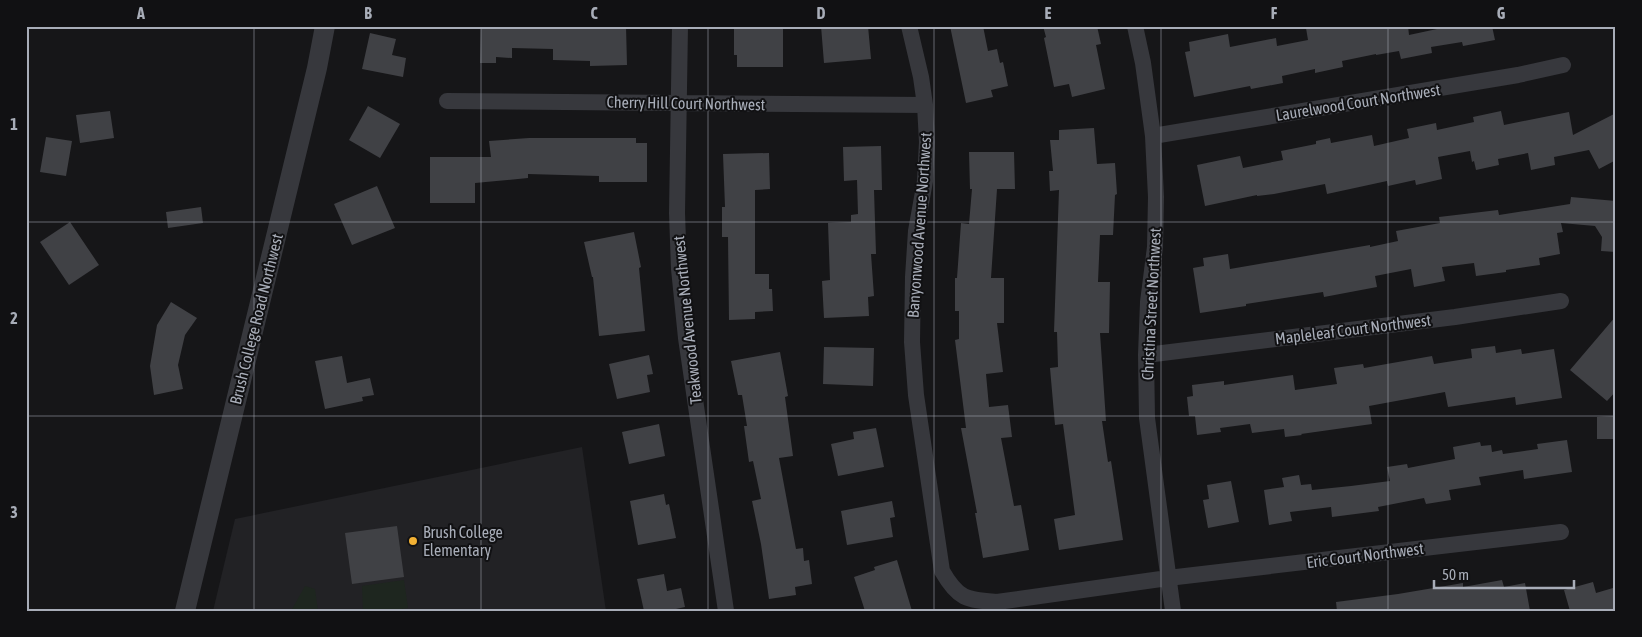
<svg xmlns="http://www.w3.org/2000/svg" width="1642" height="637" font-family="'Asap Condensed',sans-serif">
	<rect width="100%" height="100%" fill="#161618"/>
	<path fill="#222225" d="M582,447L606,611H213L235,519Z"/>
	<path fill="#1e261f" d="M404,580L408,608L391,611H363L362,586Z
		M305,586L315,589L318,611H291Z"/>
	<path fill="#404145" d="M481,26H626L627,65L590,66V61L553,60V49L512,48V58L496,57V63H480Z
		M734,26H783V67H737V55H734Z
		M821,26H868L871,59L824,63Z
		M950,26H983L988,51L997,49L1000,63L1003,62L1008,86L991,90L993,97L966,103Z
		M1043,26H1097L1101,44L1096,45L1105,89L1072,97L1069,84L1054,87L1044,38L1046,37Z
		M1315,26H1360V29L1374,26H1408L1409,35L1437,29V26H1492L1495,40L1463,46L1462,42L1431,47L1432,53L1401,59L1399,51L1376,55V54L1342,61L1343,67L1315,73V69L1282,76L1283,83L1251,89L1250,86L1194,97L1185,52L1190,51L1189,42L1228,34L1230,47L1276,38L1277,46L1308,40L1306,28Z
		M370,33L396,39L392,55L406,58L403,77L362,69Z
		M368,106L400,124L380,158L349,140Z
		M110,111L114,138L80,143L76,115Z
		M1501,111L1504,125L1569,112L1573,135L1616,113V160L1599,169L1589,150L1554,157L1555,165L1531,170L1528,153L1498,159L1499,165L1476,170L1474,161L1472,162L1470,151L1438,157L1442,179L1416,185L1415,180L1388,186L1387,181L1327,194L1325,184L1274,194L1257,196V195L1205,206L1197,165L1240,156L1243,168L1283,160L1281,151L1316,144V141L1330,138L1331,143L1372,135L1374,146L1409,138L1407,129L1436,123L1437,130L1474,122L1473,117Z
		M1094,128L1097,164L1115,163L1117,194L1115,195L1113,235H1100L1098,282H1110L1109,333H1100L1106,421H1102L1108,462L1111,461L1123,540L1059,550L1054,519L1075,515L1063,424L1055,425L1050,368L1058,367L1057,332H1054L1059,190L1050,191L1049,171H1053L1050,140H1059V130Z
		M46,137L72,141L66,176L40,172Z
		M529,138H636V143H647V182H599V176L528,174V178L475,183V203H430V157H491L489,141Z
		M881,146L882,190H874L876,254H871L874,296L868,297L869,316L824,318L822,281L830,280L828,223L851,222V215L858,214L857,180L844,181L843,147Z
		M969,152H1014L1015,189H997L991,278H1004V323H997L1003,372L986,374L989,407L1008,405L1012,437L1001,438L1014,506L1021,505L1029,550L983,558L975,513H977L961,428H966L955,340L959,339V311H955V278H957L961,223L969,224L972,189H970Z
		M769,153L770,189L755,190V274H769V289H772L773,311L755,312V319L729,320L728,237H722V207H725L723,154Z
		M377,186L395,228L352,245L334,204Z
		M1571,197L1616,201V252L1601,251L1602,237L1595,226L1561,223L1563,232L1557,233L1560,254L1539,258L1540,265L1506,270V272L1476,276L1474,263L1442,267L1445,281L1414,287L1411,269L1375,276L1377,287L1324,297L1323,292L1246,304V306L1200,313L1193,268L1204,266L1203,258L1228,254L1230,269L1370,245V247L1398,241L1396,231L1440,223L1439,217L1498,210L1499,215L1570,204Z
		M201,207L203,223L168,228L166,212Z
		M70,222L99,265L69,285L40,242Z
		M634,232L641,267L639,268L645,331L599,336L593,277H592L584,242Z
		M171,302L197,318L185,335L178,365L183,389L154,395L150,366L157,325Z
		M1616,316V391L1607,401L1570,370Z
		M1495,346L1496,353L1521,349L1522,354L1554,349L1562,398L1516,405L1515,397L1448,407L1445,392L1369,406L1372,424L1301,434L1302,435L1285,437L1284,429L1252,433L1250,424L1220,428L1221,432L1197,435L1195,416H1189L1187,397L1193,396L1192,385L1224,381V385L1293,375L1295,390L1337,384L1334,368L1363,364L1364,368L1432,356L1434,364L1472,358L1471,349Z
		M824,347L874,348L873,386L823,384Z
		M780,352L788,396L785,397L793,456L779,458L796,549L803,548L804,561L809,560L812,584L795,587L796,595L769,599L761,544L752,501L761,499L753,461L749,462L744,426H747L742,395H738L731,361Z
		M649,355L653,374L647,375L650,392L617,399L609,364Z
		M342,356L347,383L370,378L374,395L362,397L363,401L325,409L315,361Z
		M1616,416V439H1597V417Z
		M659,424L665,456L629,464L622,432Z
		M876,428L884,467L838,476L831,444L854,439L853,432Z
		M1567,440L1572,472L1524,479L1523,470L1479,477L1481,485L1449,490L1451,500L1426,504L1424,498L1378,507L1379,511L1332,517L1331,507L1290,512L1292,521L1269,525L1264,490L1284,487L1282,478L1299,475L1301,485L1311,484L1312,490L1351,486L1390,481L1387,467L1407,464L1408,468L1455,459L1453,447L1480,442L1481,446L1491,445L1492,452L1502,450L1503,454L1538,449L1537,444Z
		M1231,481L1239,522L1208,528L1203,500L1209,499L1207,485Z
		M664,494L666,505L669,504L676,538L638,545L630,501Z
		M892,501L895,517L890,518L893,537L847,545L841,511Z
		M397,526L404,577L352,584L345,533Z
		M897,560L912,611H865L854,577L875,570L874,567Z
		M664,574L667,591L681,588L685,607L667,611H644L637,579Z
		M1502,580L1504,587L1525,583L1530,611H1337L1336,602L1398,594L1463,583V587Z
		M1593,582L1596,593L1613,588L1616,596V611H1570L1564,590Z"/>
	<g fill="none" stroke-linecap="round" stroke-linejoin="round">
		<path stroke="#37383d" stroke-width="16" d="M680,26L677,213L679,269L686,338L726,611
			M909,26L921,77L925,105L927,142L925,181L916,231L913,277L912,342L916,395L942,571C958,599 966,600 997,602L1168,578L1561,532
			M1135,26L1143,63L1153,136L1156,197L1155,247L1148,302L1146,355L1147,418L1173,611
			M447,101L925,105
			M1153,136L1518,75L1563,65
			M1146,355L1455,317L1561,301"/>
		<path stroke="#37383d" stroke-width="20" d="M185,611L317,68L325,26"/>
	</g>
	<path fill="none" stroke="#a8adb8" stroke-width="1" stroke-opacity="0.55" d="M254,26V611M481,26V611M708,26V611M934,26V611M1161,26V611M1388,26V611M26,222H1616M26,416H1616"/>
	<circle fill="#f2b134" stroke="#111113" stroke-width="2" cx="413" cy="541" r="5"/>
	<g text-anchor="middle" stroke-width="4" stroke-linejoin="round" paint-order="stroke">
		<g font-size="16" fill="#a8adb8" stroke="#111113">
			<text transform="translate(1358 102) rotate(-9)" y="6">Laurelwood Court Northwest</text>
			<text transform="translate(686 103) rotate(1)" y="6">Cherry Hill Court Northwest</text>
			<text transform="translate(919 225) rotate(-86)" y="6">Banyonwood Avenue Northwest</text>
			<text transform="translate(1151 304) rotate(-87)" y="6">Christina Street Northwest</text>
			<text transform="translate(256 319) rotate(-76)" y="6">Brush College Road Northwest</text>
			<text transform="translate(687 320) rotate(-96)" y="6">Teakwood Avenue Northwest</text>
			<text transform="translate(1353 329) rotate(-7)" y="6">Mapleleaf Court Northwest</text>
			<text transform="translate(1365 555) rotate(-7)" y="6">Eric Court Northwest</text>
		</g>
		<g font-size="16" fill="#a8adb8" stroke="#111113" text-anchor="start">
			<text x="423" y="538">Brush College<tspan x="423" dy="18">Elementary</tspan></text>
		</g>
	</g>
	<rect width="1642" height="637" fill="none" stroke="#111113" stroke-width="55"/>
	<path d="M1434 580v8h140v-8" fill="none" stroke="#a8adb8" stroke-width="2.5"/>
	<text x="1442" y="580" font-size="15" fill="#a8adb8" stroke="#111113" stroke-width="4" paint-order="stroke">50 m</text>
	<rect x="28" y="28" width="1586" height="582" fill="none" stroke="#a8adb8" stroke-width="2"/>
	<g font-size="16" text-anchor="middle" font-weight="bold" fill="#a8adb8">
		<text x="141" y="19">A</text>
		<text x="368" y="19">B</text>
		<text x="594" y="19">C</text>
		<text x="821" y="19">D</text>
		<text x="1048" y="19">E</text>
		<text x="1274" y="19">F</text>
		<text x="1501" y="19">G</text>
		<text x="14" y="130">1</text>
		<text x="14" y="324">2</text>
		<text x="14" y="518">3</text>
	</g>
</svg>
